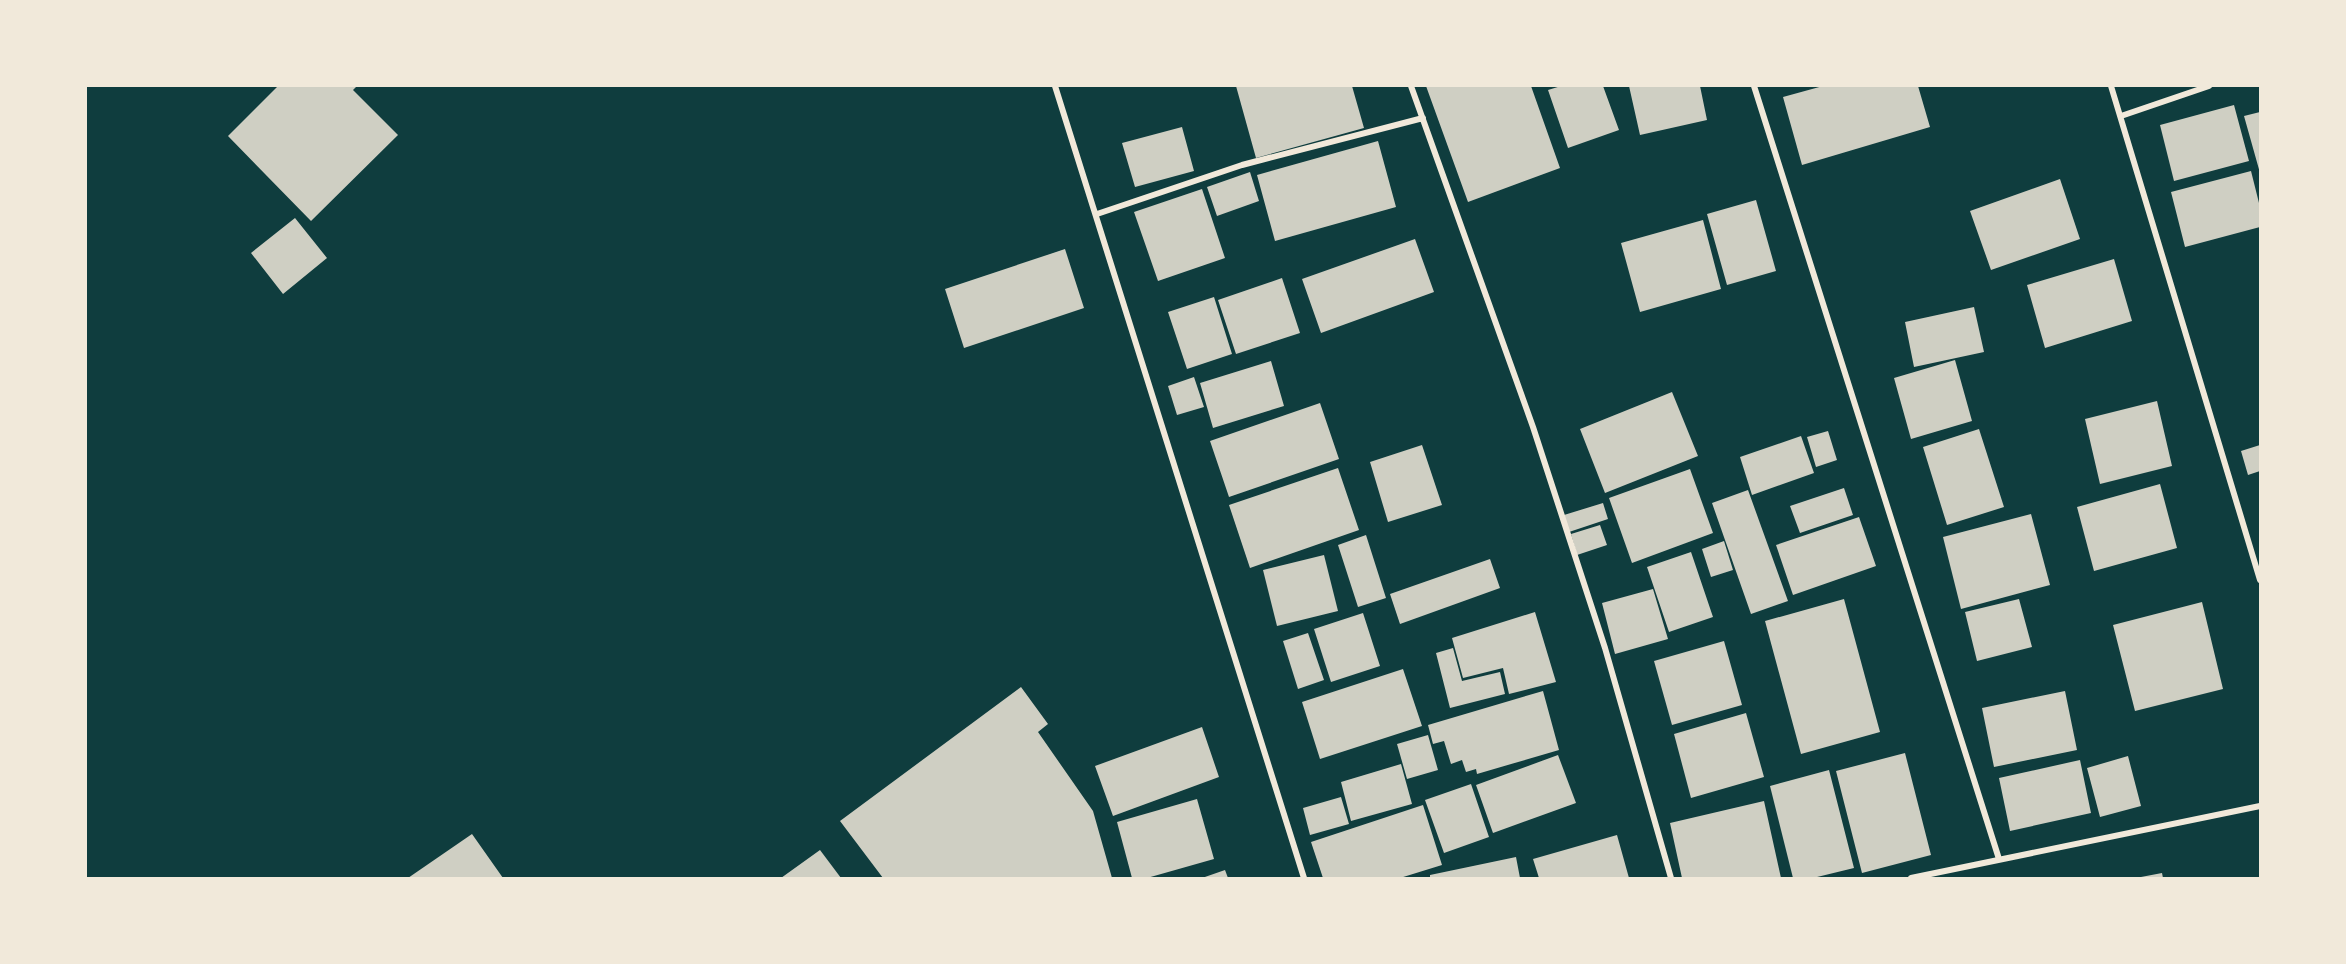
<svg xmlns="http://www.w3.org/2000/svg" width="2346" height="964" font-family="'Titillium Web',sans-serif">
	<rect width="100%" height="100%" fill="#0f3d3e"/>
	<path fill="#cfcfc3" d="M278,86H357L353,90L398,135L311,221L228,136Z
		M1236,86H1352L1364,128L1256,158Z
		M1426,86H1531L1560,168L1468,202Z
		M1561,86H1603L1619,130L1568,148L1548,90Z
		M1629,86H1700L1707,120L1640,135Z
		M1823,86H1918L1930,127L1802,165L1783,97Z
		M2234,105L2249,161L2174,181L2160,125Z
		M2260,112V173L2244,116Z
		M1182,127L1194,171L1135,187L1122,143Z
		M1378,141L1396,207L1275,241L1257,175Z
		M2251,171L2260,207V227L2185,247L2171,192Z
		M1250,172L1259,201L1217,216L1207,187Z
		M2060,179L2080,239L1991,270L1970,211Z
		M1202,189L1225,258L1158,281L1134,212Z
		M1756,200L1776,271L1727,285L1707,214Z
		M295,218L327,258L283,294L251,253Z
		M1703,220L1721,289L1640,312L1621,243Z
		M1415,239L1434,292L1321,333L1302,279Z
		M1065,249L1084,308L964,348L945,289Z
		M2114,259L2132,321L2045,348L2027,285Z
		M1282,278L1300,333L1236,354L1218,300Z
		M1214,297L1232,354L1187,369L1168,312Z
		M1974,307L1984,352L1914,367L1905,322Z
		M1955,360L1972,421L1911,439L1894,378Z
		M1271,361L1284,406L1213,428L1200,383Z
		M1194,377L1204,407L1177,415L1168,386Z
		M1672,392L1698,456L1605,493L1580,429Z
		M2157,401L2172,466L2100,484L2085,419Z
		M1320,403L1339,459L1229,497L1210,441Z
		M1979,429L2004,507L1947,525L1923,447Z
		M1828,431L1837,460L1816,467L1807,437Z
		M1801,436L1814,473L1752,495L1740,457Z
		M1422,445L1442,505L1388,522L1370,462Z
		M2260,445V471L2248,475L2241,451Z
		M1338,468L1359,530L1250,568L1229,505Z
		M1690,469L1713,533L1632,563L1609,498Z
		M2160,484L2177,548L2094,571L2077,507Z
		M1844,488L1853,515L1800,533L1790,506Z
		M1748,490L1788,601L1751,614L1712,503Z
		M1603,503L1608,519L1569,532L1564,515Z
		M2031,514L2050,585L1961,609L1943,537Z
		M1859,517L1876,566L1793,595L1776,545Z
		M1600,525L1607,545L1577,555L1571,534Z
		M1366,535L1386,598L1358,607L1338,545Z
		M1724,541L1733,570L1711,577L1702,549Z
		M1691,552L1713,617L1669,632L1647,567Z
		M1324,555L1338,611L1277,626L1263,570Z
		M1490,559L1500,588L1400,624L1390,594Z
		M1653,589L1668,639L1615,654L1602,603Z
		M1844,599L1880,732L1801,754L1765,621Z
		M2019,599L2032,647L1977,661L1965,612Z
		M2202,602L2223,689L2135,711L2113,625Z
		M1535,612L1556,682L1509,694L1503,668L1463,678L1452,638Z
		M1363,613L1380,666L1331,682L1314,629Z
		M1308,633L1324,680L1298,689L1283,641Z
		M1724,641L1742,705L1672,725L1654,661Z
		M1453,648L1462,681L1500,672L1505,694L1450,708L1436,653Z
		M1403,669L1422,726L1320,759L1302,702Z
		M1021,687L1048,724L1038,732L1093,811L1112,878H883L840,821Z
		M1543,691L1559,750L1477,774L1476,769L1466,772L1462,760L1451,764L1444,741L1433,744L1428,725Z
		M2065,691L2077,750L1994,767L1982,708Z
		M1746,713L1764,777L1691,798L1674,734Z
		M1202,727L1219,777L1113,816L1095,766Z
		M1428,735L1438,770L1407,779L1397,744Z
		M1905,753L1931,855L1862,873L1836,771Z
		M1558,755L1576,803L1493,833L1476,785Z
		M2128,756L2141,806L2100,817L2087,768Z
		M2080,760L2091,813L2010,831L1999,778Z
		M1401,764L1412,804L1351,821L1341,782Z
		M1829,770L1854,868L1813,878H1793L1770,786Z
		M1471,784L1489,837L1444,853L1425,800Z
		M1341,797L1349,824L1310,835L1303,808Z
		M1197,799L1214,859L1147,878H1132L1117,822Z
		M1764,801L1781,878H1682L1670,823Z
		M1423,805L1442,865L1400,878H1323L1311,842Z
		M472,834L503,878H408Z
		M1617,835L1629,878H1539L1533,859Z
		M820,850L841,878H781Z
		M1516,857L1520,878H1430V875Z
		M1225,870L1228,878H1202Z
		M2162,873L2163,878H2141V877Z"/>
	<g fill="none" stroke-linecap="round" stroke-linejoin="round">
		<path stroke="#f1e9da" stroke-width="6" d="M1055,86L1304,878
			M1411,86L1533,427L1605,648L1671,878
			M1754,86L1999,859
			M2111,86L2260,580
			M2121,116L2209,86
			M1097,214L1242,165L1423,118
			M1911,878L2260,806"/>
	</g>
	<rect width="2346" height="964" fill="none" stroke="#f1e9da" stroke-width="174"/>
</svg>
